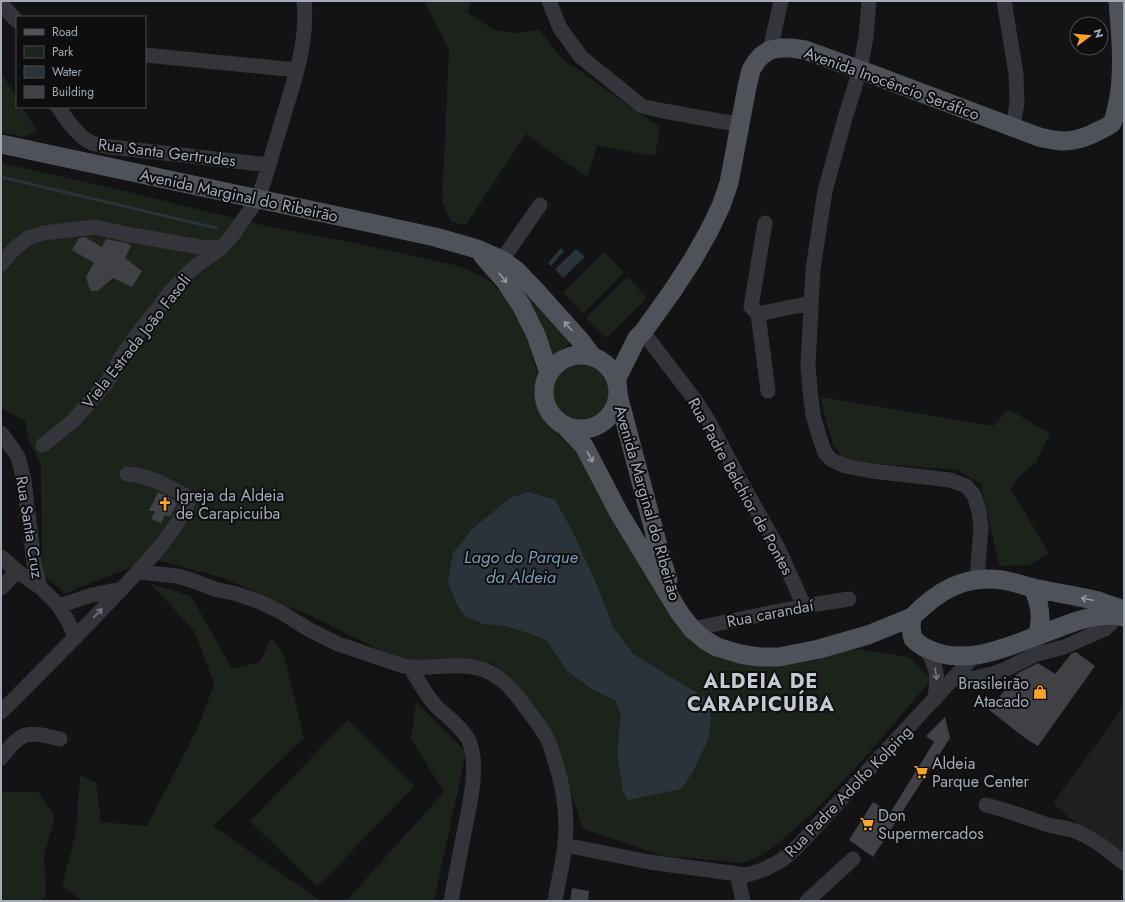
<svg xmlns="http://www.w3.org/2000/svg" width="1125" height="902" font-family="Jost,sans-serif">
	<rect width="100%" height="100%" fill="#131315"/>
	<path fill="#1f1f22" d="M1124,706V856L1094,832L1078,825L1053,803Z"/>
	<path fill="#1b231b" d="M424,1H470L468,13L494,30L518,33L539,30L563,59L660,127L655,156L597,146L587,177L526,134L466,225L451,222L442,202L449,49Z
		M1,72L17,98V107H22L37,131L23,137L1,132Z
		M1,163L125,191L270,227L355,243L459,266L488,279L505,297L521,323L531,348L550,426L584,457L712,652L850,648L909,657L931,680L868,754L814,812L778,843L762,855L743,863L664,856L583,829L554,739L492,663L402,661L311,616L223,578L153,559L75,589L66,594L42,574L41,465L29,441L25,421L1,408Z
		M604,252L624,273L583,314L563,293Z
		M508,273L536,301L570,343L548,359Z
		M627,277L647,298L607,338L586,318Z
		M548 392a32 32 0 1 1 64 0a32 32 0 1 1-64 0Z
		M821,397L993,426L1009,409L1050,434L1036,463L1017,478L1011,490L1026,514L1049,554L1029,565L999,566L981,484L957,470L845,461L833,445L826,421Z
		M151,584L191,596L232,669L260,662L271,638L284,655L304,738L213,826L321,901H82L62,885L76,833L80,775L96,783L101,822L147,826L198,727L214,684L195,632Z
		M416,702L466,752L434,901H346L444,792L411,739Z
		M348,720L415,786L317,887L250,821Z
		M1,792H38L55,816L44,855L46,896L41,901H1Z"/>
	<path fill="#293339" d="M561,248L564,251L551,266L548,263Z
		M576,249L585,257L563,278L555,269Z
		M528,492L555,500L573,532L597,585L613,627L633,654L709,700L711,719L708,740L693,772L681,789L628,800L623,792L617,751L621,715L616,701L592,689L567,671L547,641L534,635L506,626L483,624L465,616L456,603L448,582L453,553L472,529L510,498Z"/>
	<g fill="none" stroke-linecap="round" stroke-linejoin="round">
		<path stroke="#293339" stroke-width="3" d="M1,177L216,228"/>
	</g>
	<path fill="#3f4145" d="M85,237L102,247L106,239L127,243L131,246L125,258L142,271L132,287L113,278L101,288L97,291H91L89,287L86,277L94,263L72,250L79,238Z
		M158,492L178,502L170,517L165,515L161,523L151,519L155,511H149Z
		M1076,652L1095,666L1038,746L1025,738L989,710L1018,673L1038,663L1055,674L1072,653Z
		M945,717L950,738L873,857L849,840L873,802L890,813L934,742L926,736Z
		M572,888L589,891L588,901H570Z"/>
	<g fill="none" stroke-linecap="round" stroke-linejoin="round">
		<path stroke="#34353a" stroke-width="15" d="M549,1L560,28L581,57L642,106L664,111L719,121L739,124
			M869,1L866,37L860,70L845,118L825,191L813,269L808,365L810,390L813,415L819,436L825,453L832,460L845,466L872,471L950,480L966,486L974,495L979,511L981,527L977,579
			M1004,1L1016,74L1017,103L1013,127
			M1,4L17,21
			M770,50L781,1
			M145,55L297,70
			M58,107C66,119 79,138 92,143C98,145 105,146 111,147L269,165
			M765,223L751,307L758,314L768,391
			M502,260L540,205
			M1,264L15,248L28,238L43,233L95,227L126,234L200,247L221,248
			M758,314L811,303
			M643,332L695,400L709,422L746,491L779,550L804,606
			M1,433L8,442L18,457L24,480L34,563L40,587L59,606L70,625L75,638
			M43,445L74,420L108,381L120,359L139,332L160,306L171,291L184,277L196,266L221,248L232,236L258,198L262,187C270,162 277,137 285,111C296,76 308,38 304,1
			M1,557L17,571L40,587
			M138,572L178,576L194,581L215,589L237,594L260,602L281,612L308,629L338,644L403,666C430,671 456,660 484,670C501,676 516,693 526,708C534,718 542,729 548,740C551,746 552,752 554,758C564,787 568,814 565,844C563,863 558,882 555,901
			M1,588L17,571
			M59,606L92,595L122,589
			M692,629L804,606L849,599
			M927,649C938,672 938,675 935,699
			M411,668C418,681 426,695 436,706C447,717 460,725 468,739C481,763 468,812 463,838C459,859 455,880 451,901
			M953,680L974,678L992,674L1006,669L1034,655L1064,647L1105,629L1113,621L1116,615
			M1,712C38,675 76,637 112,599C138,571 177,534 190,498C170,488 150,475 127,474
			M1,758C23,730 26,731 60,739
			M986,805C1006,810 1025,817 1045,824C1054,827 1063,827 1072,830C1092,837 1108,850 1124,863
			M565,845L649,862L746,875L763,870L782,860L797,847L974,656
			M737,874L743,901
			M807,901L853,859"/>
		<path stroke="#505259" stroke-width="19" d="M1,144L366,222L435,237L477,249L502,260L517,271L538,293L581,341L592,356
			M483,256L505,281L521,305L536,335L549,373
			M544 392a37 37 0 1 1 74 0a37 37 0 1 1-74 0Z
			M616,380L637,338L643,332L671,293L692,261L709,231L721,206L729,183L747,87L751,70L756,62L761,56L770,50L781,48H792L805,50L874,75L1039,137C1059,142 1071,143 1090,135C1096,132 1108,127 1112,123C1114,120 1115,114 1116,111C1125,78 1121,36 1118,1
			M618,395L661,557L668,580
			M566,427L584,446L619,513L679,612L692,629L705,640L717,647L740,654L759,657H779L819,649L868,635L912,617
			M1033,588C1040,604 1043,619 1037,636C1002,649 964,666 928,649C922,647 917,642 913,639L911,628L912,617C938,591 963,575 1002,580C1014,582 1025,586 1038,589C1057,593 1078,596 1098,601C1107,604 1115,607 1124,610
			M1037,636C1064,626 1095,610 1124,617"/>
	</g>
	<defs><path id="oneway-shaft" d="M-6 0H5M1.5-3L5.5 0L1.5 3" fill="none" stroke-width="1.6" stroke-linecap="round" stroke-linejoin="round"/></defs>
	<g stroke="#9399a3">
		<use href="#oneway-shaft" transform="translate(503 278) rotate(51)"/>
		<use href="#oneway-shaft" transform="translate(568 326) rotate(-131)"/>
		<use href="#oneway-shaft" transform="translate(590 457) rotate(62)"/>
		<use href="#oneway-shaft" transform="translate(1087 599) rotate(-168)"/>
	</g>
	<g stroke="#72767e">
		<use href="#oneway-shaft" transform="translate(98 613) rotate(-46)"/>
		<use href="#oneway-shaft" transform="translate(936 674) rotate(81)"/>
	</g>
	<defs>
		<symbol id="church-bare" viewBox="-9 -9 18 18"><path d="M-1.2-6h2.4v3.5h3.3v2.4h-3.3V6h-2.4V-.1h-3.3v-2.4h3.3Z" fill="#fba425" stroke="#0e0e10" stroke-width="2.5" paint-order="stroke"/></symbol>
		<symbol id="shop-bare" viewBox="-9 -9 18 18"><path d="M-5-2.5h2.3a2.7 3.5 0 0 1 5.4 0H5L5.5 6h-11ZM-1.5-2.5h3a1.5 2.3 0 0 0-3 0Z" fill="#fba425" stroke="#0e0e10" stroke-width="2.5" paint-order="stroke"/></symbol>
		<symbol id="supermarket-bare" viewBox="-9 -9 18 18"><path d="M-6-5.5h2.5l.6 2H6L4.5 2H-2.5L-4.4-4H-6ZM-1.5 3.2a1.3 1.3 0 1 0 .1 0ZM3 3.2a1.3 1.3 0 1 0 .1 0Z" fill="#fba425" stroke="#0e0e10" stroke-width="2.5" paint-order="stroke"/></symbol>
	</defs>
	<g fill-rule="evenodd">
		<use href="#church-bare" x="155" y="494" width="20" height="20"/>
		<use href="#shop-bare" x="1030" y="682" width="20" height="20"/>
		<use href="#supermarket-bare" x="911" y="762" width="20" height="20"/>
		<use href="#supermarket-bare" x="857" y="814" width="20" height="20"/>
	</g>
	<g text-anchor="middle" stroke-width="4" stroke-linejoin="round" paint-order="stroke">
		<g font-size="16" fill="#a4abb6" stroke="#0e0e10">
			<text transform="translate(892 83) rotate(20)" y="6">Avenida Inocêncio Seráfico</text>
			<text transform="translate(167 152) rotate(7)" y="6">Rua Santa Gertrudes</text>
			<text transform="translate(239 195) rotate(12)" y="6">Avenida Marginal do Ribeirão</text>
			<text transform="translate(136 341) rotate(-52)" y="6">Viela Estrada João Fasoli</text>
			<text transform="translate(741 486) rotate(61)" y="6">Rua Padre Belchior de Pontes</text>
			<text transform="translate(648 503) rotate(74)" y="6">Avenida Marginal do Ribeirão</text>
			<text transform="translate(30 527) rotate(81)" y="6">Rua Santa Cruz</text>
			<text transform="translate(770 613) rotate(-11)" y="6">Rua carandaí</text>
			<text transform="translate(848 791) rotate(-46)" y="6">Rua Padre Adolfo Kolping</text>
		</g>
		<g font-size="16" fill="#a4abb6" stroke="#0e0e10" text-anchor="start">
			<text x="176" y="501">Igreja da Aldeia<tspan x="176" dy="18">de Carapicuiba</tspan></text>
			<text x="1029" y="689" text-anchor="end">Brasileirão<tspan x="1029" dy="18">Atacado</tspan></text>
			<text x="932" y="769">Aldeia<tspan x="932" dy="18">Parque Center</tspan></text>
			<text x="878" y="821">Don<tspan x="878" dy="18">Supermercados</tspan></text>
		</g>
		<g font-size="17" font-style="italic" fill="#799cb3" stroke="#0e0e10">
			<text x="521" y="563">Lago do Parque<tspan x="521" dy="20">da Aldeia</tspan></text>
		</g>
		<g font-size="20" font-weight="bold" letter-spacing="1" fill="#c5c9d2" stroke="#0e0e10">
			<text x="761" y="688">ALDEIA DE<tspan x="761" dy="23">CARAPICUÍBA</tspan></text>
		</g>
	</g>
	<rect width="1125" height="902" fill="none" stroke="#a4abb6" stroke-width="4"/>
	<rect x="16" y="16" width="130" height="92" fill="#0e0e10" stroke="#4a4d52"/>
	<rect x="24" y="29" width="20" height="6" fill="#505259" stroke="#4a4d52"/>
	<text x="52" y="36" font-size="12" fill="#a4abb6">Road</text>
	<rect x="24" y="46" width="20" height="12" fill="#1b231b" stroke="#4a4d52"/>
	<text x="52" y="56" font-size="12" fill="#a4abb6">Park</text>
	<rect x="24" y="66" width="20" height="12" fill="#293339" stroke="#4a4d52"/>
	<text x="52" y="76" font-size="12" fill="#a4abb6">Water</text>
	<rect x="24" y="86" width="20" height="12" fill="#3f4145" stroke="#4a4d52"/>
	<text x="52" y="96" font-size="12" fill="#a4abb6">Building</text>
	<g transform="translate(1089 36) rotate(74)"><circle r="19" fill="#0e0e10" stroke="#4a4d52"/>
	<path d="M0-3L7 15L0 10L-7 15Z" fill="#fba425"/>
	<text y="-6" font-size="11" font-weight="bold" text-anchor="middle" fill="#a4abb6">N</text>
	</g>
</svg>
